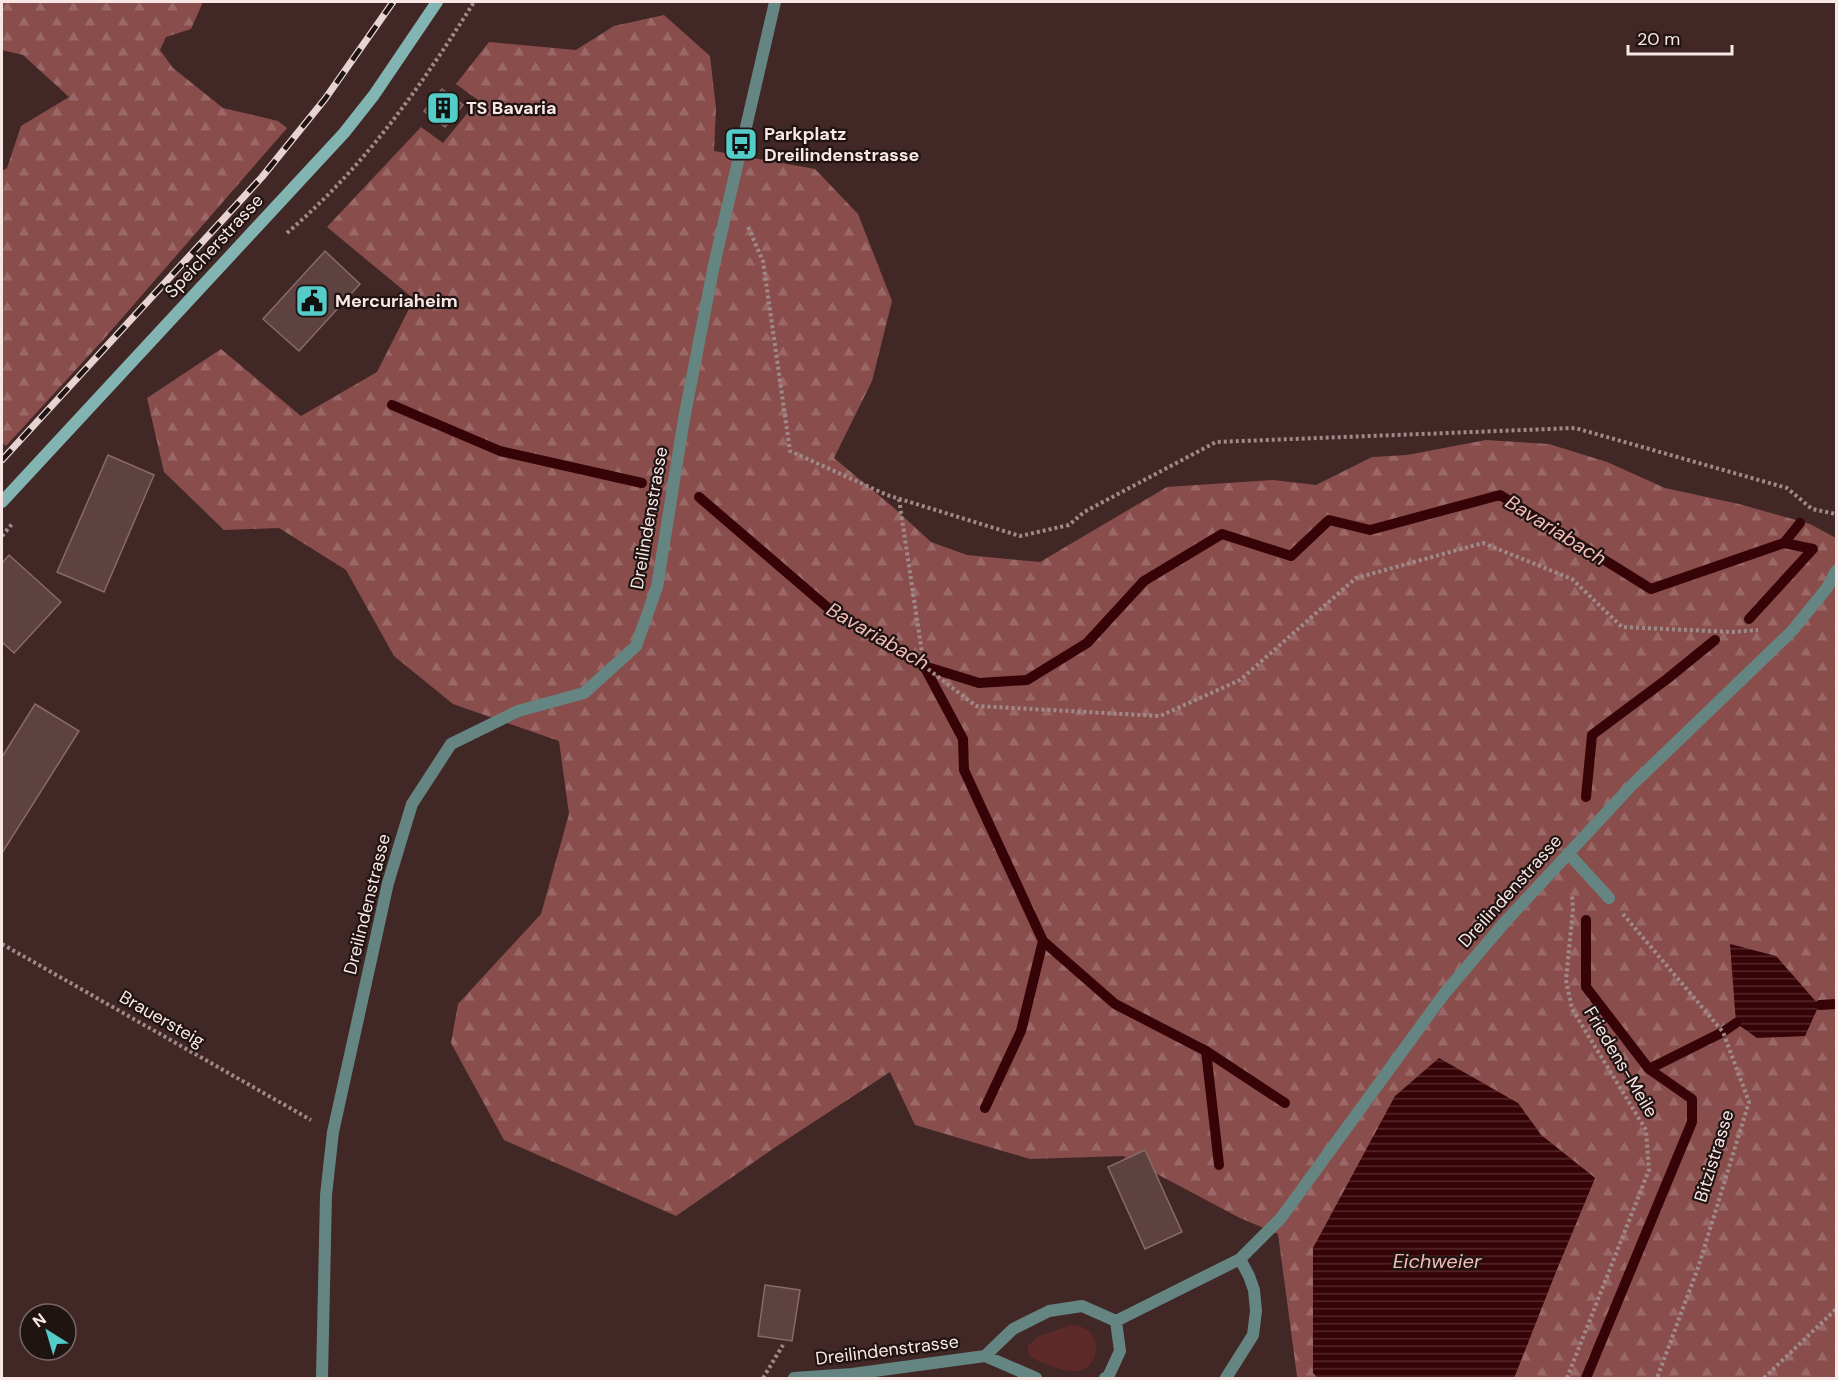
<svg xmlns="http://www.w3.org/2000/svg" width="1838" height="1380" font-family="'DM Sans',sans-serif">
	<defs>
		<pattern id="forest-firs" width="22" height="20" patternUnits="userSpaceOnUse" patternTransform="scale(1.5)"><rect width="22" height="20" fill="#894e4c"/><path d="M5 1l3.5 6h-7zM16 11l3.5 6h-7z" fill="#9a6866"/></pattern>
		<pattern id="water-rules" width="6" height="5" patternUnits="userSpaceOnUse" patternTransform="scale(1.5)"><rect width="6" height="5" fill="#360307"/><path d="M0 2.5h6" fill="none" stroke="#54282b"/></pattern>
	</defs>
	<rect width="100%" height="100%" fill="#412726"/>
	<path fill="#5d2929" d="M1070,1325C1108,1325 1102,1376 1070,1371C1059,1370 1040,1362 1030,1357L1028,1353V1346L1037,1337Z"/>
	<path fill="url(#forest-firs)" d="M2,2H203L191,29L166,37L160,50L173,68L223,108L278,121L287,128L103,340L6,446L2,443V171L7,168L21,126L69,97L23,55L2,50Z
		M664,15L710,56L716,108L714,151L815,169L858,214L892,301L872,381L834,458L893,507L931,542L967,555L1040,562L1167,487L1273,480L1316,485L1372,457L1407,455L1486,440L1549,444L1607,462L1665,488L1739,504L1810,524L1836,538V1378H1514L1555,1274L1595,1178L1541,1135L1518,1103L1313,1248V1372L1318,1378H1298L1297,1376L1278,1234L1240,1218L1123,1156L1030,1159L915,1125L890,1072L777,1146L676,1216L504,1140L451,1043L458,1004L541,914L569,814L559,741L453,704L394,656L346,570L279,528L224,530L164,472L147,398L221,349L301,416L377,372L414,299L327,227L421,127L443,143L478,100L456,84L489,42L576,50L614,26Z"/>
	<path fill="url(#water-rules)" d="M1730,944L1776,956L1819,1005L1805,1036L1757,1038L1736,1023Z
		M1439,1058L1518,1103L1541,1135L1595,1178L1555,1274L1514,1378H1318L1313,1373V1248L1395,1096Z"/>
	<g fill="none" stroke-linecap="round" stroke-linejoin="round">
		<path stroke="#360307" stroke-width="10" d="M392,405L500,451L642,483
			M699,497L827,607L924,666L979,683L1027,680L1087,643L1144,581L1222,534L1291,556L1329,520L1370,530L1500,495L1651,589L1784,543L1813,549
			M1784,543L1800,523
			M1749,619L1813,549
			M924,666L963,739L964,770L1043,941L1115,1004L1206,1051L1285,1103
			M1586,797L1592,735L1667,679L1715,640
			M1820,1005L1836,1004
			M1206,1051L1219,1165
			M1649,1069L1723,1032L1736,1023
			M985,1108L1021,1031L1043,941
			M1586,1378L1692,1122V1099L1649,1069L1586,987V920"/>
	</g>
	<path fill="#5e4240" stroke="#896a68" stroke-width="1.5" d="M442,89L463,105L445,127L424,111Z
		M325,251L360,284L299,351L263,319Z
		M108,455L154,475L104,592L57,572Z
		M9,555L61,602L14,653L2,642V563Z
		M35,704L79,731L2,853V757Z
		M1145,1150L1182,1232L1145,1249L1108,1167Z
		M765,1285L800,1290L792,1341L758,1336Z"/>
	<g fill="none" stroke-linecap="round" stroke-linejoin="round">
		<path stroke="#9f8a89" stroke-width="4" stroke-dasharray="3 3" stroke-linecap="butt" d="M748,227L763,261L790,451L887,495L1020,536L1069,525L1084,512L1216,442L1575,428L1787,488L1812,509L1836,514
			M287,233C365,166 420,88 474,2
			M899,499L924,666L976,706L1160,716L1240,680L1356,578L1483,543L1572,579L1622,627L1732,632L1758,630
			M2,536L12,524
			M1623,914L1723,1032L1749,1102L1699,1265L1657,1378
			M2,944L311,1120
			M763,1378L783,1345
			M1567,1378L1649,1170L1646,1130L1572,1009L1566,980L1573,909L1572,895
			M1764,1378L1836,1309"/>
		<path stroke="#658583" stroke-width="12" d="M1568,853L1609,898
			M1116,1321L1240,1259L1281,1218L1444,994L1505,922L1631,786L1792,631L1827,588L1836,571
			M985,1356L1013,1329L1049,1311L1082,1306L1116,1321
			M322,1378L326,1195L333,1132L388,883L412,804L451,744L518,711L584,693L636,646L657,587L684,419L714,265L775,2
			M794,1378L852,1374L985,1356L1036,1378
			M1105,1378L1108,1377L1120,1351L1116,1321
			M1226,1378L1253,1335L1256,1311L1254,1290L1249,1276L1240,1259"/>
		<path stroke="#82b5b2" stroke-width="12" d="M2,502L344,133L374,95L437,2"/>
		<defs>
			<path id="rail" d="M2,460L262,177L325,99L393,2"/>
		</defs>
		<use href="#rail" stroke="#e6d3d2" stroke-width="7"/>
		<use href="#rail" stroke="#201413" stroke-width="4.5" stroke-dasharray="14" stroke-linecap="butt"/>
	</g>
	<defs>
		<symbol id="building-square" viewBox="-11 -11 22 22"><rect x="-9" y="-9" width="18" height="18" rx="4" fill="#54cdc8" stroke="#201413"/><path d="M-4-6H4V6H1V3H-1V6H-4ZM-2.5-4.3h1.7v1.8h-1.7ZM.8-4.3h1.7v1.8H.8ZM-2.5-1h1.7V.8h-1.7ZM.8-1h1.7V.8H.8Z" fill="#111"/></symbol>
		<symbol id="bus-square" viewBox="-11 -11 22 22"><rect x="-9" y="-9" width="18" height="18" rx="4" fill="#54cdc8" stroke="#201413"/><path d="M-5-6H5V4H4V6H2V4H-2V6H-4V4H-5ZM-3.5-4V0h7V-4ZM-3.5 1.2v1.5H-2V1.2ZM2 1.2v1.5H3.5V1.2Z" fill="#111"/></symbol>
		<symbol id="civic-square" viewBox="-11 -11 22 22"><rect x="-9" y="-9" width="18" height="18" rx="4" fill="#54cdc8" stroke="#201413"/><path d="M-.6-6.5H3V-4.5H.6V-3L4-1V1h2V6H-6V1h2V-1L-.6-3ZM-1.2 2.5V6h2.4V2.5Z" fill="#111"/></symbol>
	</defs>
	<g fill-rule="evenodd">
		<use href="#building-square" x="424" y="89" width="38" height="38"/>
		<use href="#bus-square" x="722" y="125" width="38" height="38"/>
		<use href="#civic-square" x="293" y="282" width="38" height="38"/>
	</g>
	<g text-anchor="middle" stroke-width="4.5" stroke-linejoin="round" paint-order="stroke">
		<g font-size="18" font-weight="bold" fill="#f9e7e6" stroke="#201413" text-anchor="start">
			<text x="466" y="114">TS Bavaria</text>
			<text x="764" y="140">Parkplatz<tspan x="764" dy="21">Dreilindenstrasse</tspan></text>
			<text x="335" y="307">Mercuriaheim</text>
		</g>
		<g font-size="18" fill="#f9e7e6" stroke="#201413">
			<text transform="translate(214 246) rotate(-47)" y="6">Speicherstrasse</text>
			<text transform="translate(649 518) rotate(-80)" y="6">Dreilindenstrasse</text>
			<text transform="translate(1510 891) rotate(-48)" y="6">Dreilindenstrasse</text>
			<text transform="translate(367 904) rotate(-76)" y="6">Dreilindenstrasse</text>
			<text transform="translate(162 1019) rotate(30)" y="6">Brauersteig</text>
			<text transform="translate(1621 1062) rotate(59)" y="6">Friedens-Meile</text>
			<text transform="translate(1714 1156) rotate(-73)" y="6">Bitzistrasse</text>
			<text transform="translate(887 1350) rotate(-7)" y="6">Dreilindenstrasse</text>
		</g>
		<g font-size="20" font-style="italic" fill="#f4bcb8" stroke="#201413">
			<text transform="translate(1556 530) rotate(32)" y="7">Bavariabach</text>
			<text transform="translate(878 636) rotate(30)" y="7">Bavariabach</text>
			<text x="1437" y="1268">Eichweier</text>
		</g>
	</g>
	<rect width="1838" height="1380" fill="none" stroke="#f9e7e6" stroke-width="6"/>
	<g transform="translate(48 1332) rotate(323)"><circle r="28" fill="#201413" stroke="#776867" stroke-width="1.5"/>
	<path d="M0-4.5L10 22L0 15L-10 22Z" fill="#54cdc8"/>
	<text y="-9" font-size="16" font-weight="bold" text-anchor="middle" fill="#f9e7e6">N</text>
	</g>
	<path d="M1628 45v9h104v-9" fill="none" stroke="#f9e7e6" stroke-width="3"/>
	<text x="1637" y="45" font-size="18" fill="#f9e7e6" stroke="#201413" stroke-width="4.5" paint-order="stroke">20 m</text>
</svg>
